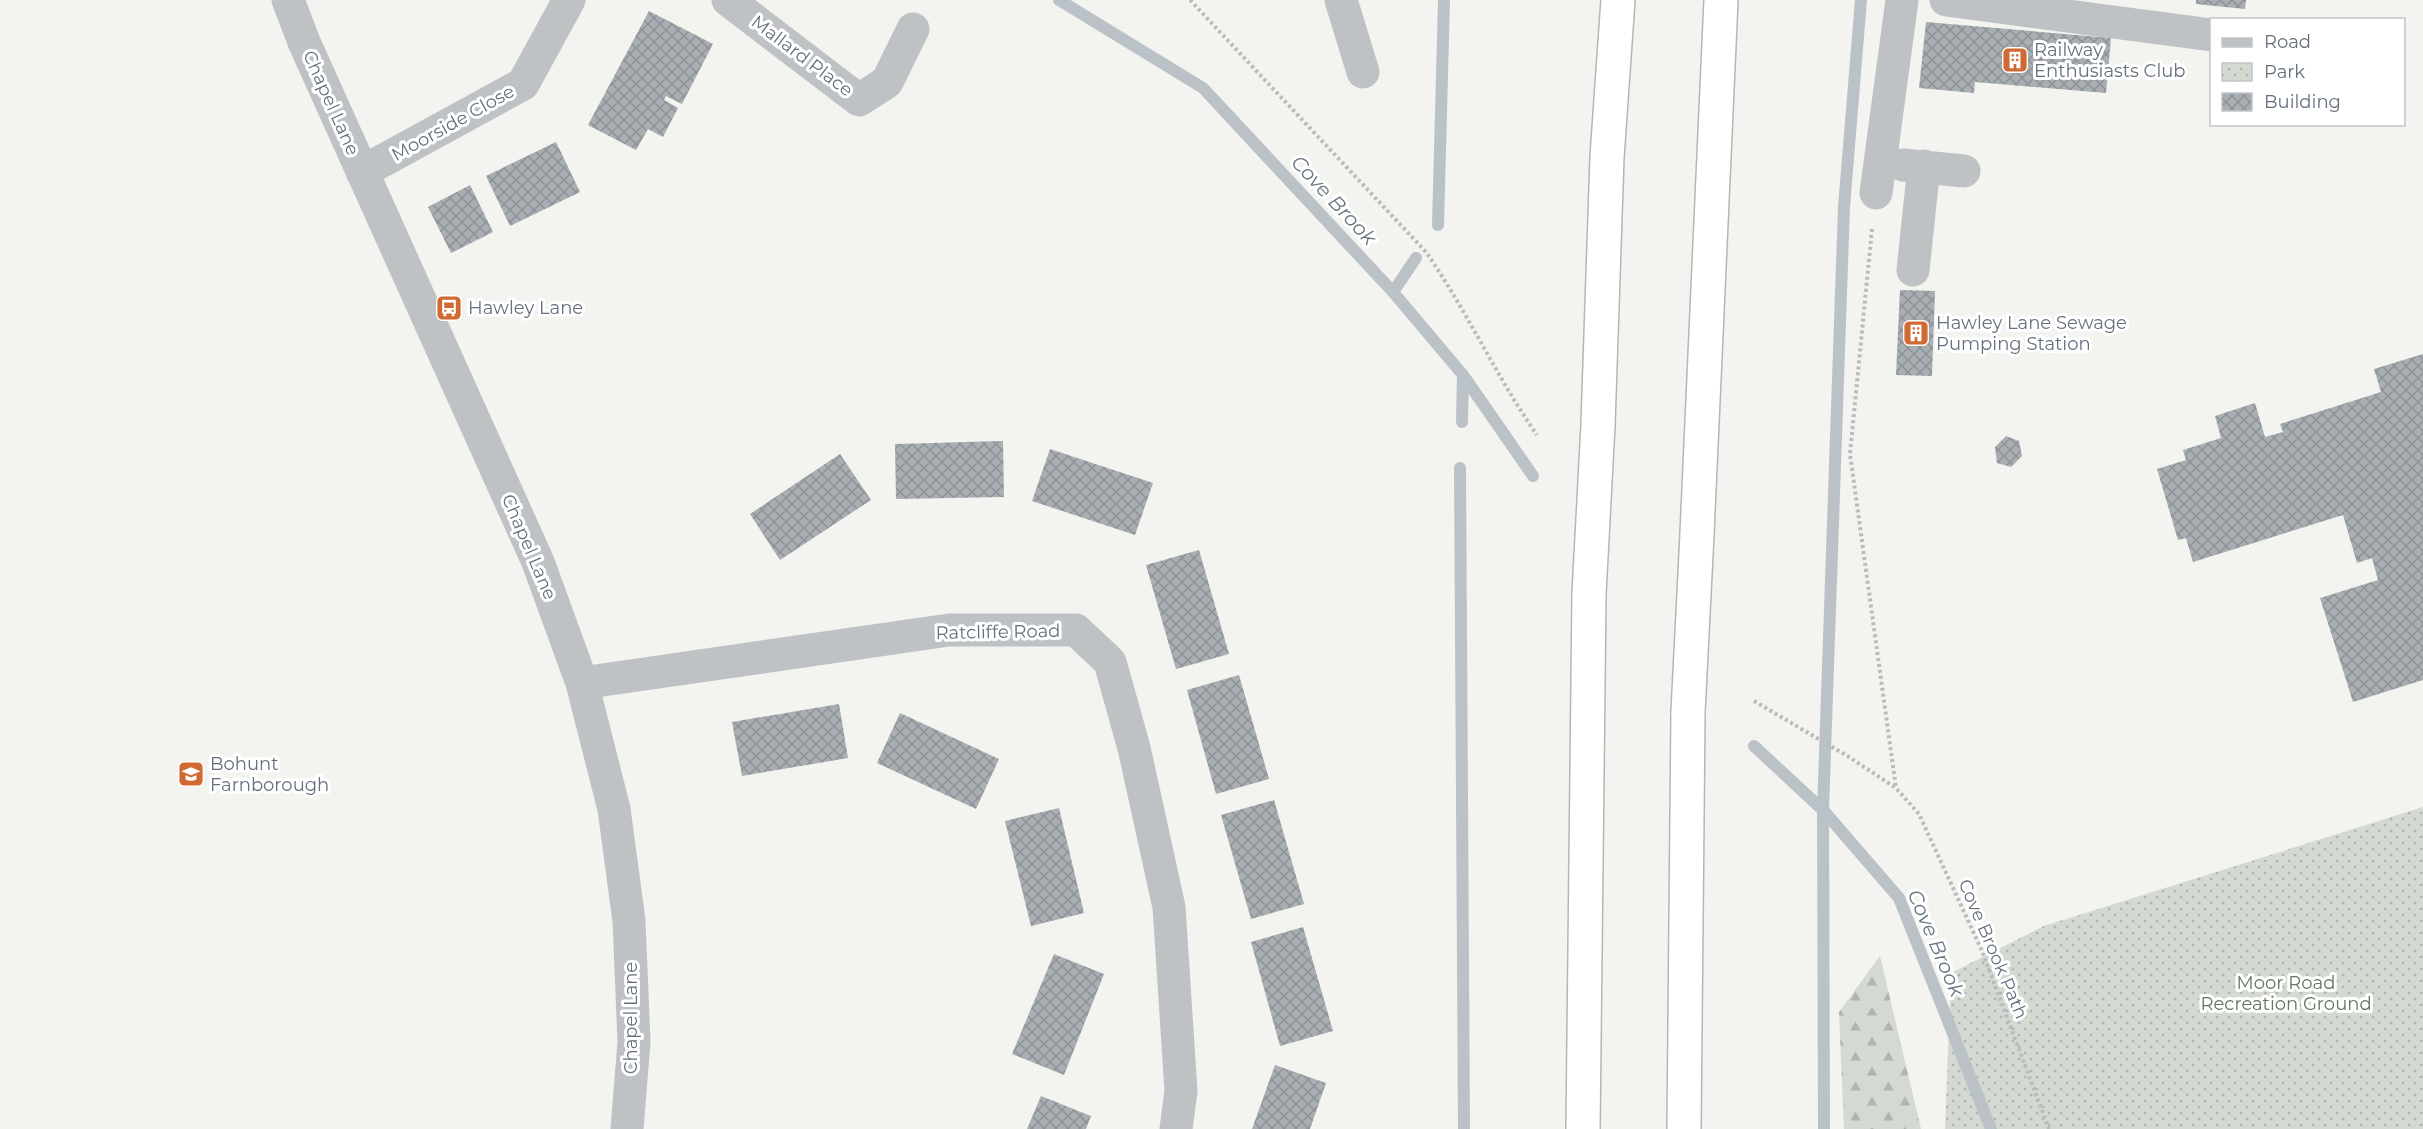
<svg xmlns="http://www.w3.org/2000/svg" width="2423" height="1129" font-family="Montserrat,sans-serif">
	<defs>
		<pattern id="forest-firs" width="22" height="20" patternUnits="userSpaceOnUse" patternTransform="scale(1.5)"><rect width="22" height="20" fill="#d4dad1"/><path d="M5 1l3.5 6h-7zM16 11l3.5 6h-7z" fill="#b0b5af"/></pattern>
		<pattern id="park-dots" width="8" height="8" patternUnits="userSpaceOnUse" patternTransform="scale(1.5)"><rect width="8" height="8" fill="#d4dad1"/><path d="M2 2h.1M6 6h.1" fill="none" stroke="#b0b5af" stroke-width="1.8" stroke-linecap="round"/></pattern>
		<pattern id="building-cross-hatch" width="8" height="8" patternUnits="userSpaceOnUse" patternTransform="scale(1.5)"><rect width="8" height="8" fill="#a9aeb3"/><path d="M0 0l8 8M0 8l8-8" fill="none" stroke="#8d9297"/></pattern>
	</defs>
	<rect width="100%" height="100%" fill="#f3f3f0"/>
	<path fill="url(#forest-firs)" d="M1880,956L1921,1129H1844L1839,1012Z"/>
	<path fill="url(#park-dots)" d="M2423,807V1129H1945L1951,973L2044,926Z"/>
	<g fill="none" stroke-linecap="round" stroke-linejoin="round">
		<path stroke="#bbc2c7" stroke-width="12" d="M1059,0L1203,88L1393,292L1463,375L1533,476
			M1438,225L1444,0
			M1393,292L1416,258
			M1462,422L1463,375
			M1460,468L1464,1129
			M1754,746L1823,810L1899,898L1991,1129
			M1824,1129L1823,810L1844,207L1861,0"/>
	</g>
	<path fill="url(#building-cross-hatch)" d="M2196,0H2246L2245,9L2196,4Z
		M649,11L713,44L682,104L666,96L664,100L678,108L663,137L648,129L636,150L588,125Z
		M1926,22L2111,38L2106,93L1975,82L1974,93L1919,88Z
		M556,142L580,192L510,226L486,176Z
		M470,185L493,232L451,253L428,207Z
		M1900,290L1935,291L1932,376L1896,375Z
		M2423,354V680L2353,702L2320,598L2378,580L2372,558L2357,563L2343,515L2193,562L2186,538L2178,540L2157,469L2186,460L2183,450L2221,438L2215,416L2255,403L2265,437L2283,432L2280,424L2381,392L2374,369Z
		M2006,436L2019,441L2022,456L2011,467L1997,463L1995,447Z
		M1003,441L1004,497L896,499L895,444Z
		M1050,449L1153,483L1135,535L1032,501Z
		M840,454L871,500L780,560L750,514Z
		M1199,550L1229,654L1176,669L1146,565Z
		M1239,675L1269,779L1216,794L1187,690Z
		M839,704L848,758L742,776L732,722Z
		M900,713L999,759L976,809L877,763Z
		M1274,800L1304,904L1251,919L1221,815Z
		M1059,808L1084,913L1031,926L1005,821Z
		M1303,927L1333,1031L1280,1046L1251,942Z
		M1054,954L1104,974L1064,1075L1012,1054Z
		M1275,1065L1326,1083L1310,1129H1252Z
		M1041,1096L1091,1116L1086,1129H1027Z"/>
	<g fill="none" stroke-linecap="round" stroke-linejoin="round">
		<defs>
			<path id="highway" d="M1598,425L1607,157L1618,0
				M1697,534L1721,0
				M1583,1129L1589,594
				M1684,1129L1688,712"/>
		</defs>
		<use href="#highway" stroke="#b4b6b9" stroke-width="36"/>
		<path stroke="#b9bbbd" stroke-width="4" stroke-dasharray="3 3" stroke-linecap="butt" d="M1190,0L1426,252C1467,311 1496,376 1537,435
			M1872,229L1850,454L1896,788
			M1754,701L1849,757L1896,788L1919,814L1982,951L2049,1129"/>
		<path stroke="#bfc2c5" stroke-width="33" d="M288,0L304,42L538,562L582,683L614,809L629,921L634,1042L627,1129
			M728,0L859,100L887,82L913,29
			M1341,0L1363,72
			M1946,0L2212,35
			M1903,165L1964,171
			M362,172L523,84L569,0
			M1876,193L1902,0
			M1913,270L1924,166
			M582,683L949,630H1076L1110,662L1134,748L1169,907L1181,1091L1176,1129"/>
		<use href="#highway" stroke="#fff" stroke-width="33"/>
		<defs>
			<path id="highway-bridge" d="M1589,594L1598,425
				M1688,712L1697,534"/>
		</defs>
		<use href="#highway-bridge" stroke="#b4b6b9" stroke-width="36" stroke-linecap="butt"/>
		<use href="#highway-bridge" stroke="#fff" stroke-width="33"/>
	</g>
	<defs>
		<symbol id="building-square" viewBox="-11 -11 22 22"><rect x="-9" y="-9" width="18" height="18" rx="4" fill="#d06a33" stroke="#fff"/><path d="M-4-6H4V6H1V3H-1V6H-4ZM-2.5-4.3h1.7v1.8h-1.7ZM.8-4.3h1.7v1.8H.8ZM-2.5-1h1.7V.8h-1.7ZM.8-1h1.7V.8H.8Z" fill="#fff"/></symbol>
		<symbol id="bus-square" viewBox="-11 -11 22 22"><rect x="-9" y="-9" width="18" height="18" rx="4" fill="#d06a33" stroke="#fff"/><path d="M-5-6H5V4H4V6H2V4H-2V6H-4V4H-5ZM-3.5-4V0h7V-4ZM-3.5 1.2v1.5H-2V1.2ZM2 1.2v1.5H3.5V1.2Z" fill="#fff"/></symbol>
		<symbol id="school-square" viewBox="-11 -11 22 22"><rect x="-9" y="-9" width="18" height="18" rx="4" fill="#d06a33" stroke="#fff"/><path d="M0-5L7-2L0 1L-7-2ZM-4 1L0 2.5L4 1V4Q0 6-4 4Z" fill="#fff"/></symbol>
	</defs>
	<g fill-rule="evenodd">
		<use href="#building-square" x="2000" y="45" width="30" height="30"/>
		<use href="#bus-square" x="434" y="293" width="30" height="30"/>
		<use href="#building-square" x="1901" y="318" width="30" height="30"/>
		<use href="#school-square" x="176" y="759" width="30" height="30"/>
	</g>
	<g text-anchor="middle" stroke-width="6" stroke-linejoin="round" paint-order="stroke">
		<g font-size="18" fill="#65707e" stroke="#fff" text-anchor="start">
			<text x="2034" y="56">Railway<tspan x="2034" dy="21">Enthusiasts Club</tspan></text>
			<text x="468" y="314">Hawley Lane</text>
			<text x="1936" y="329">Hawley Lane Sewage<tspan x="1936" dy="21">Pumping Station</tspan></text>
			<text x="210" y="770">Bohunt<tspan x="210" dy="21">Farnborough</tspan></text>
		</g>
		<g font-size="18" fill="#65707e" stroke="#fff">
			<text transform="translate(802 56) rotate(37)" y="6">Mallard Place</text>
			<text transform="translate(331 103) rotate(66)" y="6">Chapel Lane</text>
			<text transform="translate(453 123) rotate(-29)" y="6">Moorside Close</text>
			<text transform="translate(529 547) rotate(67)" y="6">Chapel Lane</text>
			<text transform="translate(998 632) rotate(-1)" y="6">Ratcliffe Road</text>
			<text transform="translate(1993 949) rotate(67)" y="6">Cove Brook Path</text>
			<text transform="translate(631 1018) rotate(-90)" y="6">Chapel Lane</text>
		</g>
		<g font-size="18" fill="#657663" stroke="#fff">
			<text x="2286" y="989">Moor Road<tspan x="2286" dy="21">Recreation Ground</tspan></text>
		</g>
		<g font-size="20" font-style="italic" fill="#667782" stroke="#fff">
			<text transform="translate(1334 200) rotate(47)" y="7">Cove Brook</text>
			<text transform="translate(1936 943) rotate(67)" y="7">Cove Brook</text>
		</g>
	</g>
	<rect x="2210" y="18" width="195" height="108" fill="#ffffff" stroke="#c1c6cb" stroke-width="1.5"/>
	<rect x="2222" y="38" width="30" height="9" fill="#bfc2c5" stroke="#c1c6cb" stroke-width="1.5"/>
	<text x="2264" y="48" font-size="18" fill="#65707e">Road</text>
	<rect x="2222" y="63" width="30" height="18" fill="url(#park-dots)" stroke="#c1c6cb" stroke-width="1.5"/>
	<text x="2264" y="78" font-size="18" fill="#65707e">Park</text>
	<rect x="2222" y="93" width="30" height="18" fill="url(#building-cross-hatch)" stroke="#c1c6cb" stroke-width="1.5"/>
	<text x="2264" y="108" font-size="18" fill="#65707e">Building</text>
</svg>
